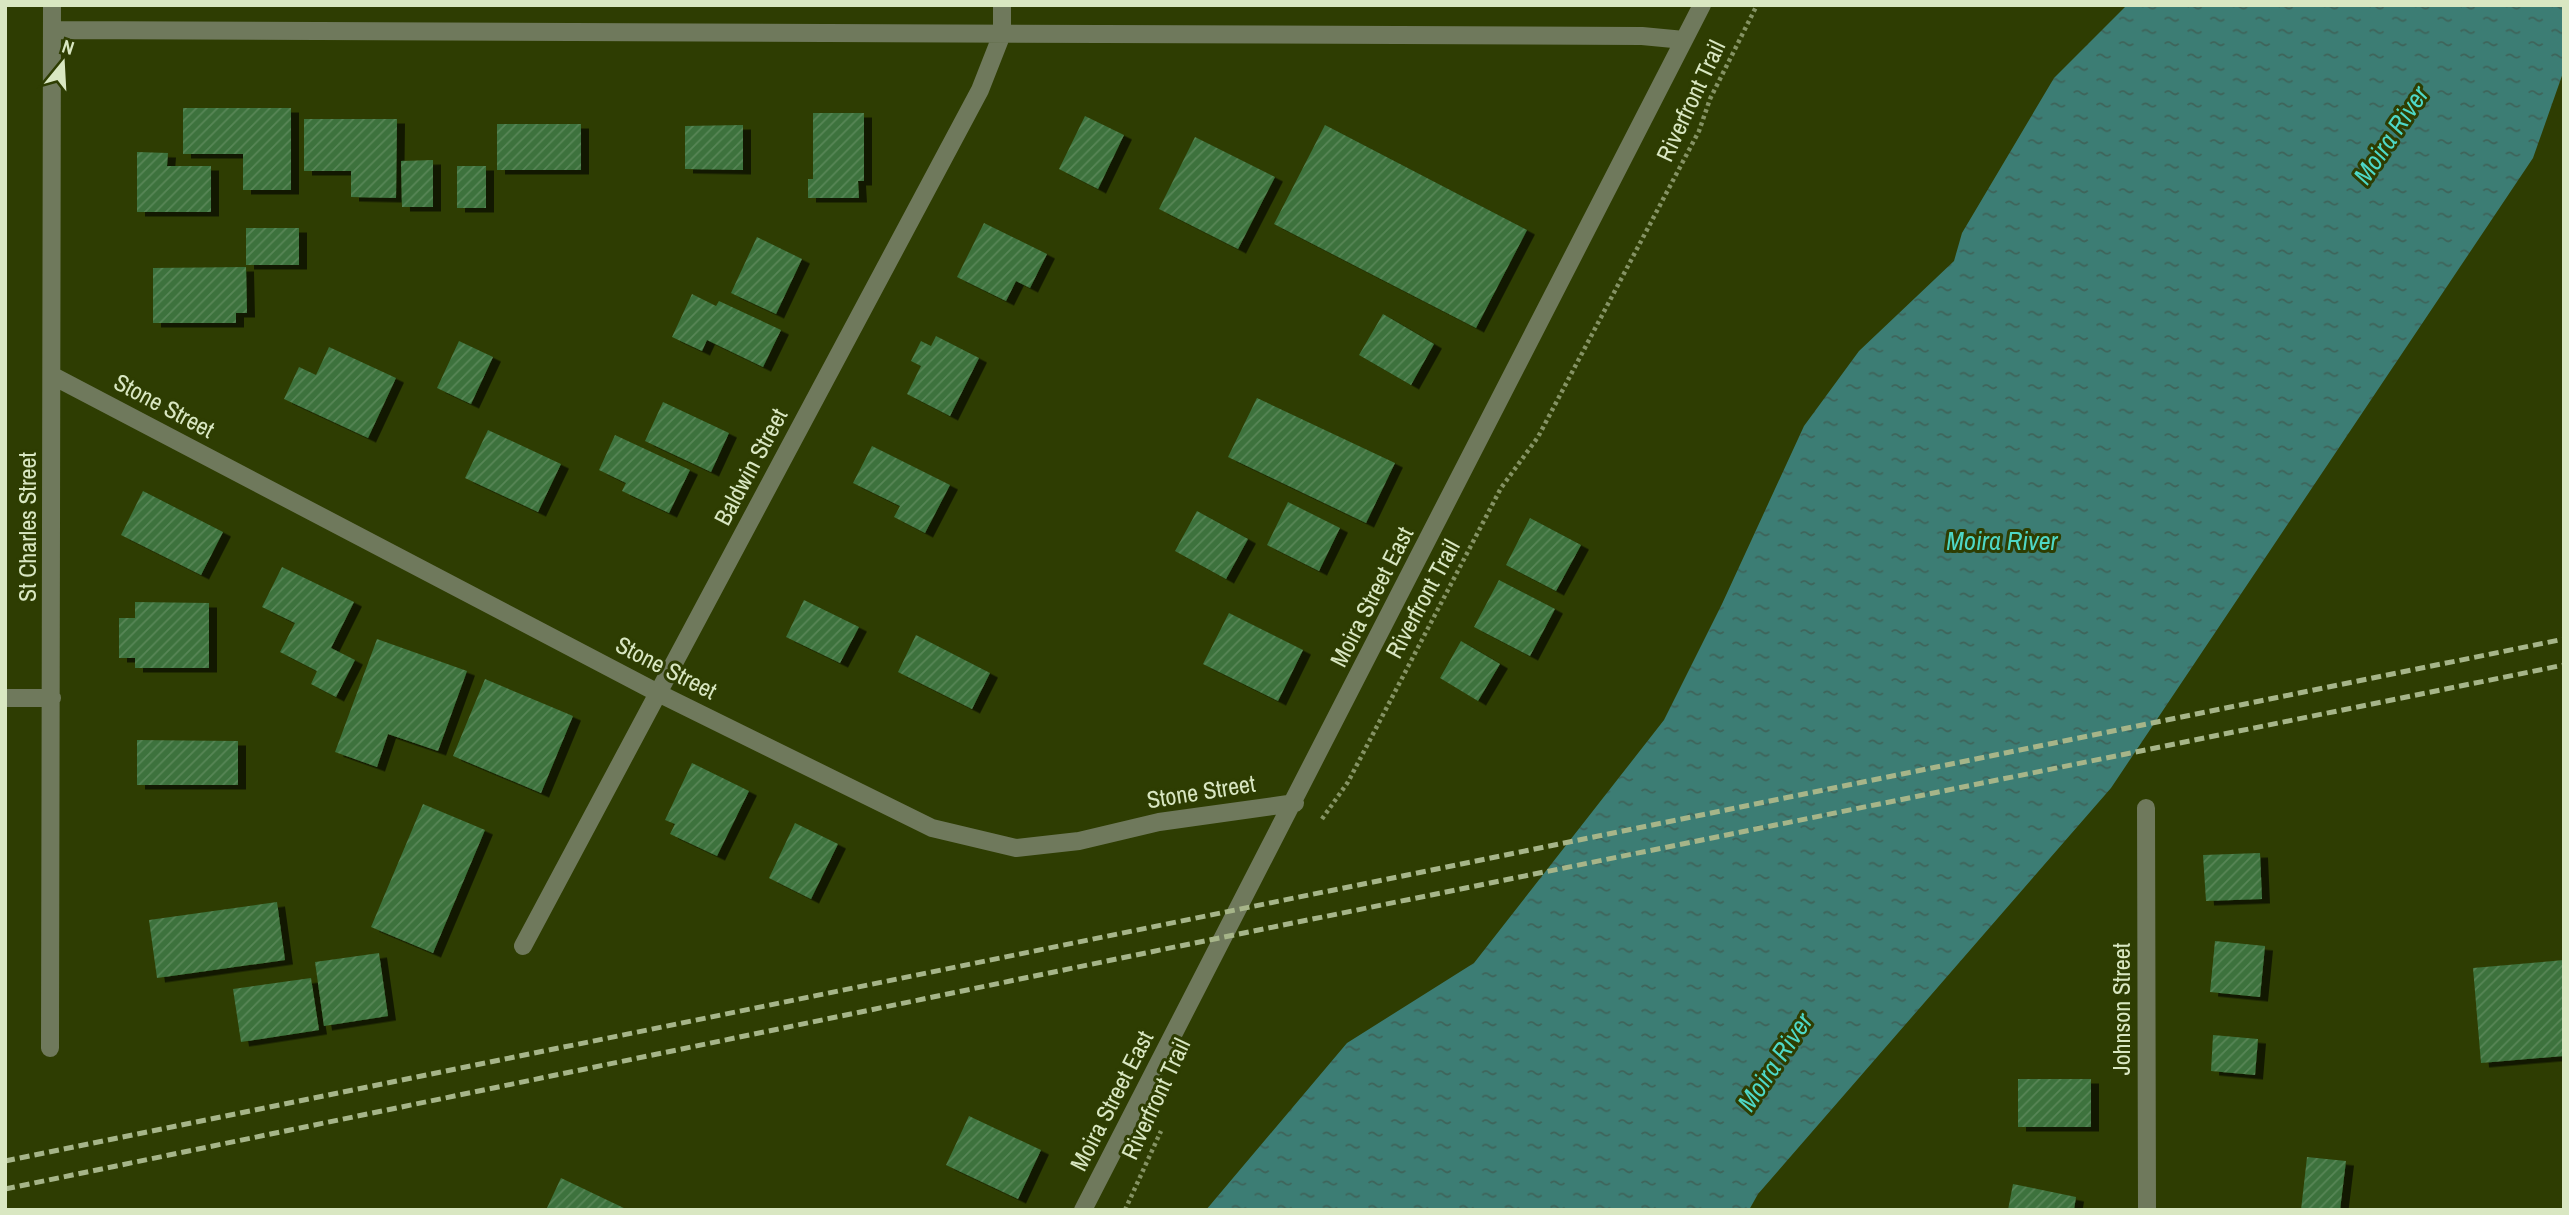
<svg xmlns="http://www.w3.org/2000/svg" width="2569" height="1215" font-family="'Archivo Narrow',sans-serif">
	<defs>
		<pattern id="water-ripples" width="26" height="14" patternUnits="userSpaceOnUse" patternTransform="scale(1.75)"><rect width="26" height="14" fill="#3c7d74"/><path d="M2 4q2-2 4 0t4 0M15 11q2-2 4 0t4 0" fill="none" stroke="#3e645a"/></pattern>
		<pattern id="building-hatch" width="6" height="6" patternUnits="userSpaceOnUse" patternTransform="scale(1.75)"><rect width="6" height="6" fill="#3c723c"/><path d="M-1 1l2-2M0 6l6-6M5 7l2-2" fill="none" stroke="#588657"/></pattern>
		<filter id="shadow"><feDropShadow dx="8" dy="4.5" stdDeviation="0" flood-color="#0009"/></filter>
	</defs>
	<rect width="100%" height="100%" fill="#2e3d02"/>
	<path fill="url(#water-ripples)" d="M2127,5H2564V70L2533,158L2111,788L1758,1194L1749,1210H1206L1347,1043L1474,963L1664,720L1722,604L1804,426L1859,351L1954,261L1962,233L2054,78Z"/>
	<path fill="url(#building-hatch)" filter="url(#shadow)" d="M183,108H291V190H243V154H183Z
		M813,113H864V181H858L859,198H808V179H813Z
		M1085,116L1124,135L1098,189L1059,169Z
		M304,119H397L396,198L351,197V171H304Z
		M497,124H581V170H497Z
		M743,125V170L685,169V126Z
		M1325,125L1527,230L1476,328L1274,224Z
		M1195,137L1275,177L1238,249L1159,209Z
		M137,152L168,153L167,166H211V212H137Z
		M433,160V207H402L401,161Z
		M457,166H486V208H457Z
		M984,223L1047,254L1030,288L1016,281L1006,301L957,277Z
		M246,228H299V265H246Z
		M757,237L802,259L776,314L731,293Z
		M246,267L247,313H236V323H153V268Z
		M692,294L716,306L719,301L781,330L763,367L707,340L702,351L672,337Z
		M1383,314L1434,344L1411,385L1359,355Z
		M936,336L979,358L950,416L907,394L921,366L911,361L921,341L931,346Z
		M459,341L493,357L471,404L437,388Z
		M329,347L396,378L368,438L284,399L299,367L316,375Z
		M1257,398L1395,463L1366,523L1228,457Z
		M663,402L729,433L711,472L645,441Z
		M488,430L561,464L538,512L465,478Z
		M615,435L690,470L669,513L622,491L626,483L599,470Z
		M872,446L950,485L925,533L894,517L900,506L853,483Z
		M143,491L223,532L201,575L121,535Z
		M1288,502L1340,528L1319,571L1267,545Z
		M1197,511L1248,539L1226,579L1175,551Z
		M1530,518L1581,545L1556,591L1506,565Z
		M282,567L354,602L331,648L355,660L336,697L311,684L317,671L280,652L295,623L262,607Z
		M1499,580L1555,609L1530,656L1474,627Z
		M804,600L859,627L840,663L786,637Z
		M135,602L209,603V668H135V658H119V618H135Z
		M1229,613L1303,650L1278,701L1203,664Z
		M916,635L990,673L972,709L898,672Z
		M377,639L467,671L438,751L388,734L377,767L335,752Z
		M1461,641L1500,664L1478,701L1440,678Z
		M485,679L573,716L541,793L453,756Z
		M137,740L238,741V785H137Z
		M692,763L749,791L717,856L670,834L675,824L665,820Z
		M423,804L485,830L433,953L371,927Z
		M795,823L838,844L811,899L769,878Z
		M2260,853L2262,899L2206,901L2203,855Z
		M277,902L285,960L157,978L149,920Z
		M2215,941L2265,946L2260,997L2210,992Z
		M379,953L388,1016L324,1026L315,962Z
		M2564,960V1056L2481,1063L2473,968Z
		M311,978L319,1030L241,1042L233,989Z
		M2213,1035L2258,1039L2255,1075L2211,1071Z
		M2018,1079H2091V1127H2018Z
		M969,1116L1041,1150L1018,1199L946,1165Z
		M2307,1157L2346,1161L2340,1210H2301Z
		M561,1178L628,1210H546Z
		M2013,1184L2076,1197L2074,1210H2008Z"/>
	<g fill="none" stroke-linecap="round" stroke-linejoin="round">
		<path stroke="#859364" stroke-width="4.5" stroke-dasharray="3.5 3.5" stroke-linecap="butt" d="M1322,819L1348,782L1501,488L1538,437L1699,131L1710,99L1757,5
			M1125,1210L1161,1131"/>
		<path stroke="#6f795c" stroke-width="18" d="M52,30L1642,36L1684,40
			M53,376L658,693L932,828L1016,848L1079,841L1159,822L1295,803
			M5,698H52
			M2146,808L2147,1210
			M523,946L980,90L1002,34V5
			M50,1048L52,5
			M1083,1210L1702,5"/>
		<path stroke="#a6b589" stroke-width="5" stroke-dasharray="10 5" stroke-linecap="butt" d="M5,1161L2564,639
			M5,1189L1165,949L2564,665"/>
	</g>
	<g text-anchor="middle" stroke-width="6" stroke-linejoin="round" paint-order="stroke">
		<g font-size="24" fill="#d9e7c2" stroke="#2e3d02">
			<text transform="translate(1691 101) rotate(-65)" y="8">Riverfront Trail</text>
			<text transform="translate(164 406) rotate(28)" y="8">Stone Street</text>
			<text transform="translate(751 467) rotate(-62)" y="8">Baldwin Street</text>
			<text transform="translate(28 527) rotate(-90)" y="8">St Charles Street</text>
			<text transform="translate(1372 597) rotate(-63)" y="8">Moira Street East</text>
			<text transform="translate(1423 599) rotate(-62)" y="8">Riverfront Trail</text>
			<text transform="translate(666 668) rotate(27)" y="8">Stone Street</text>
			<text transform="translate(1201 792) rotate(-9)" y="8">Stone Street</text>
			<text transform="translate(2122 1009) rotate(-90)" y="8">Johnson Street</text>
			<text transform="translate(1156 1099) rotate(-65)" y="8">Riverfront Trail</text>
			<text transform="translate(1112 1101) rotate(-63)" y="8">Moira Street East</text>
		</g>
		<g font-size="26" font-style="italic" fill="#4ed8c7" stroke="#2e3d02">
			<text transform="translate(2391 135) rotate(-56)" y="9">Moira River</text>
			<text x="2002" y="550">Moira River</text>
			<text transform="translate(1775 1062) rotate(-56)" y="9">Moira River</text>
		</g>
	</g>
	<rect width="2569" height="1215" fill="none" stroke="#d9e7c2" stroke-width="14"/>
	<g transform="translate(63 63) rotate(18)" stroke="#2e3d02" stroke-width="5" paint-order="stroke">
	<path d="M0-5L12 26L0 18L-12 26Z" fill="#d9e7c2"/>
	<text y="-10" font-size="19" font-weight="bold" text-anchor="middle" fill="#d9e7c2">N</text>
	</g>
</svg>
